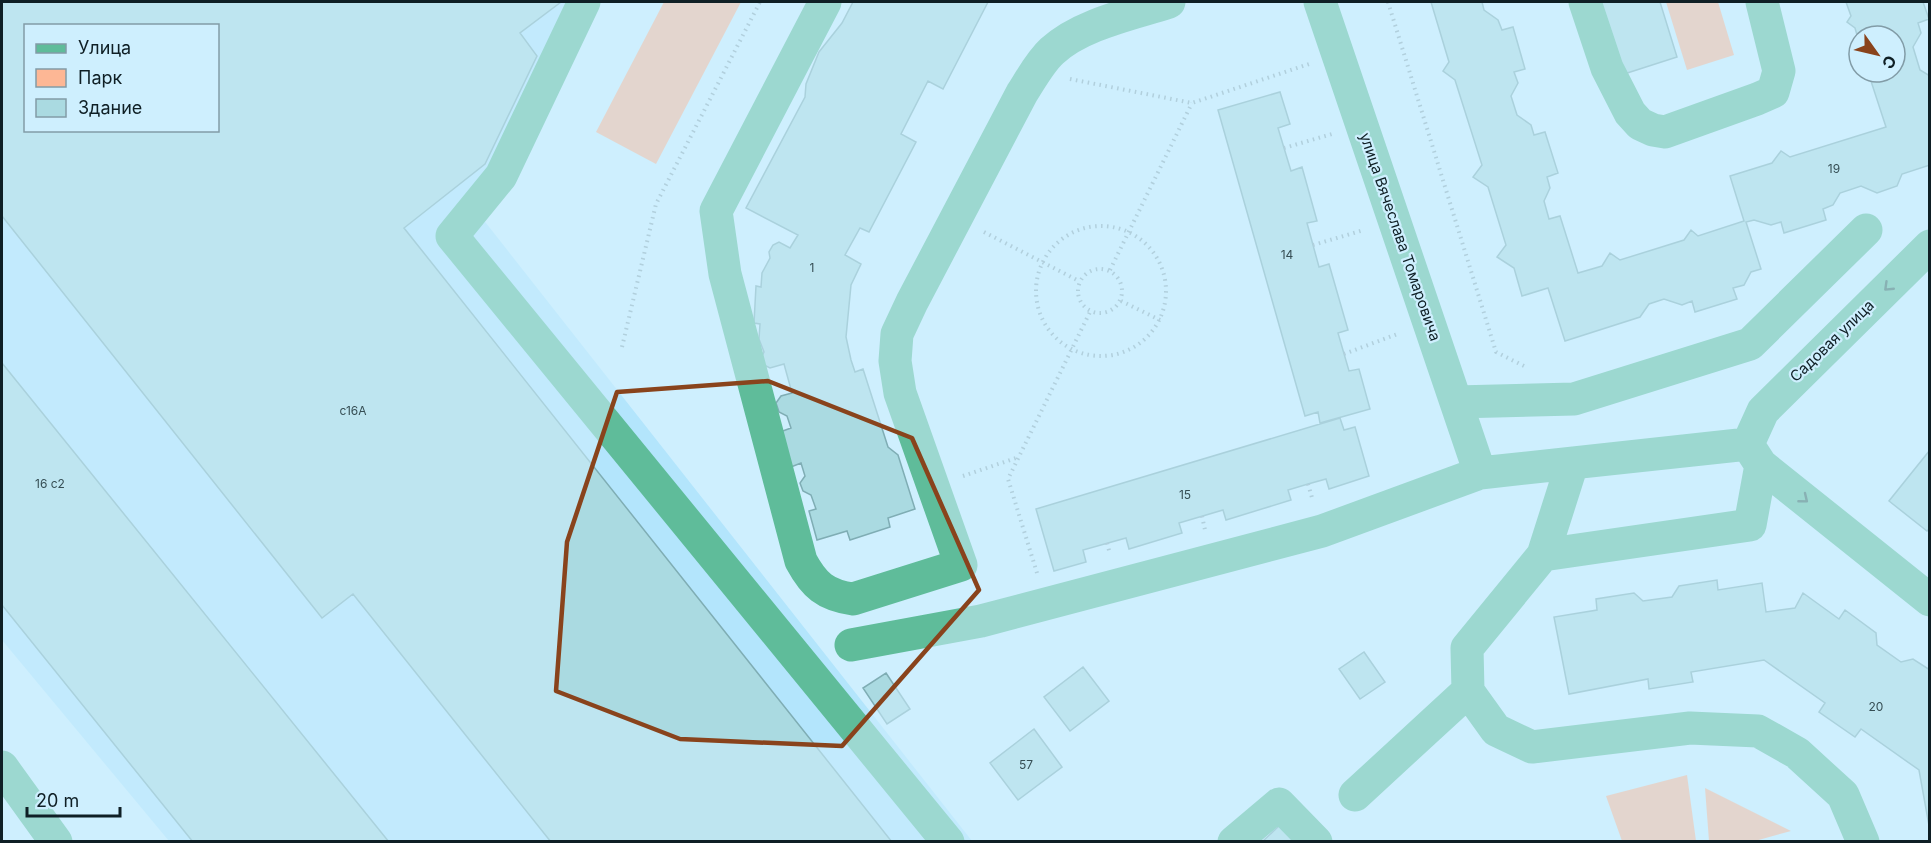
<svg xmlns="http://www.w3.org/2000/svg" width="1931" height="843" font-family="Inter,sans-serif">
	<rect width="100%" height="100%" fill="#ceeffe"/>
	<path fill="#b3e5fc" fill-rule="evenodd" d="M2,2H600L482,218L972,841H169L2,640ZM26,26H218V130H26Z"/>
	<path fill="#fdb795" d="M664,2H741L656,164L596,132Z
		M1666,2H1718L1734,55L1687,70Z
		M1687,775L1696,841H1622L1606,796Z
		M1705,788L1791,831L1755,841H1709Z"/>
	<path fill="#aadae1" stroke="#7fadb4" stroke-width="1.5" fill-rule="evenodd" d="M2,2H561L520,33L537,56L485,164L404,228L892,842H551L353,594L322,618L2,216ZM26,26H218V130H26Z
		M853,2H988L943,89L928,81L901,134L916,142L869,232L860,228L845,255L861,264L851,285L846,337L851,360L855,372L863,369L888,447L898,455L915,509L888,518L890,527L850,540L847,531L817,540L809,511L816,509L811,495L803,491L800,483L805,476L801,463L791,467L780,432L791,428L787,416L779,412L776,403L781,396L792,393L784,364L770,368L764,365L761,358L764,352L759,339L760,324L754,323L756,286L761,287L762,273L770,258L769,252L773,245L779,242L790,248L798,235L746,208L805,97L806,84L819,52L842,23Z
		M1431,2H1482L1484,10L1498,20L1502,30L1513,27L1525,69L1514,72L1518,83L1511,96L1517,115L1531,125L1534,135L1545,132L1558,173L1547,177L1550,188L1544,201L1549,219L1560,216L1578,273L1602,266L1610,253L1620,260L1684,240L1691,230L1698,236L1744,221L1730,176L1772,163L1781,151L1790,157L1886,127L1868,72H1895V36H1859V42L1855,28L1847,22L1851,16L1846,2H1923L1929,19L1918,23L1921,33L1913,47L1920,70L1930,76V165L1902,174L1897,186L1877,193L1861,186L1840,193L1833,205L1823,209L1826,220L1784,233L1781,222L1771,225L1754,220L1746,222L1761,269L1751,272L1744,285L1733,288L1737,299L1695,312L1692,301L1682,305L1664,299L1649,304L1640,317L1565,341L1548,288L1522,296L1514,268L1497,257L1506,245L1488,187L1473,177L1482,165L1455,80L1443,71L1449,62Z
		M1599,2H1660L1677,57L1621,75Z
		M1280,92L1290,124L1278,128L1284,148L1291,171L1302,167L1317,221L1307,223L1319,267L1329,264L1348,330L1338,333L1349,371L1359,369L1370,409L1320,423L1318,412L1305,416L1218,110Z
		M2,363L389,842H193L2,605Z
		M1340,418L1344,430L1355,427L1369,476L1329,489L1326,479L1308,484L1288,490L1291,500L1226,520L1223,510L1179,523L1182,533L1129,549L1126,538L1083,550L1086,562L1054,571L1036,509Z
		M1930,450V528L1927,531L1889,501Z
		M1717,580L1718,590L1762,583L1766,612L1795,608L1803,593L1839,619L1845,610L1876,633L1877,645L1901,662L1913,659L1930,670V831L1919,770L1861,729L1855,737L1819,712L1825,703L1764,660L1691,672L1693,682L1649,689L1648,679L1569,694L1554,617L1597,610L1596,599L1634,593L1643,601L1672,597L1679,586Z
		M1364,652L1385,682L1360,699L1339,669Z
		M1083,667L1109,701L1070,731L1044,697Z
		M886,673L910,709L887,724L863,688Z
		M1034,729L1062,767L1018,800L990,763Z
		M1281,824L1298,842H1262Z"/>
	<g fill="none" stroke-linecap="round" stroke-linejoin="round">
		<path stroke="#8faab6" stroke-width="4" stroke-dasharray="1.5 4.5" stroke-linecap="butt" d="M1388,2L1496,352L1524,366
			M1070,79L1192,103L1309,64
			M1284,148L1332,134
			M1036 291a65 65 0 1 1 130 0a65 65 0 1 1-130 0Z
			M984,232L1079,281
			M1313,245L1364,230
			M1078 291a22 22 0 1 1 44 0a22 22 0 1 1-44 0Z
			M1110,270L1192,103
			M1121,301L1160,320
			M622,347L656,204L760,2
			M1344,354L1400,333
			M963,476L1019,457
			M1308,484L1313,501
			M1202,516L1205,530
			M1107,543L1110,554
			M1037,573L1008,479L1090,312"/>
		<path stroke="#5fbc9a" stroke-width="33" d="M584,2L501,176L452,236L948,842
			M825,2L716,211L725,274L801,561C814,585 825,595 853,599L961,565L900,393L895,361L897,334L912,302L1022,93C1031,79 1040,62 1052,51C1081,24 1132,14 1169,2
			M1320,2L1480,473
			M1585,2L1607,68L1630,113L1640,124L1653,130L1665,132L1757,99L1773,92L1779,71L1762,2
			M1456,402L1574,399L1750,344L1866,230
			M1748,444L1763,411L1930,246
			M1750,448L1761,465L1930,600
			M1761,465L1750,525L1543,555L1467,648L1468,691L1496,730L1532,747L1690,728L1758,731L1797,753L1843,795L1863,842
			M1543,555L1572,464
			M851,645L981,621L1322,531L1480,473L1748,444
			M2,767L56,842
			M1355,795L1468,691
			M1234,842L1279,804L1316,842"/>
	</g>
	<defs><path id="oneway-chevron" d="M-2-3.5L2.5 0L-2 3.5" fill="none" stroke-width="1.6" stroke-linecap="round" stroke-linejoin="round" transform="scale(1.5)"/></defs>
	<g stroke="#33665a">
		<use href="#oneway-chevron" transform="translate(1888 287) rotate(136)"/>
		<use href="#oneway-chevron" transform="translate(1804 499) rotate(39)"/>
	</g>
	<path d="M0 0H1931V843H0ZM768,381L912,438L979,590L842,746L680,739L556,691L567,542L617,392Z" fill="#ceeffe" fill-opacity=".55" fill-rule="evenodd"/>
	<path fill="none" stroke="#89431c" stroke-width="4.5" stroke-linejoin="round" d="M768,381L912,438L979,590L842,746L680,739L556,691L567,542L617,392Z"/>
	<g text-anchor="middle" stroke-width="4.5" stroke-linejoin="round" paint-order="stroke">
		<g font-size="12" fill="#364e54">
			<text x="1834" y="173">19</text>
			<text x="1287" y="259">14</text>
			<text x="812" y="272">1</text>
			<text x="353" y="415">с16А</text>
			<text x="50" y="488">16 с2</text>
			<text x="1185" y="499">15</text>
			<text x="1876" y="711">20</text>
			<text x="1026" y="769">57</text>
		</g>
		<g font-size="15" fill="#0f1f25" stroke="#ceeffe">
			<text transform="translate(1400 237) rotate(71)" y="5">улица Вячеслава Томаровича</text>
			<text transform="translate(1832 341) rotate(-44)" y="5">Садовая улица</text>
		</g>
	</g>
	<rect width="1931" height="843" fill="none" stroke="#0f1f25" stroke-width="6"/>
	<rect x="24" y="24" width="195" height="108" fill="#ceeffe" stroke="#829ca7" stroke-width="1.5"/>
	<rect x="36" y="44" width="30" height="9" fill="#5fbc9a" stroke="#829ca7" stroke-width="1.5"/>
	<text x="78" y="54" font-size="18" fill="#0f1f25">Улица</text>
	<rect x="36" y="69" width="30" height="18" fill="#fdb795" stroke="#829ca7" stroke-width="1.5"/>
	<text x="78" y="84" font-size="18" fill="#0f1f25">Парк</text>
	<rect x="36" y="99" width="30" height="18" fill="#aadae1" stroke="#829ca7" stroke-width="1.5"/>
	<text x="78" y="114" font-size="18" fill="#0f1f25">Здание</text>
	<g transform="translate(1877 54) rotate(124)"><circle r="28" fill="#ceeffe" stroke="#829ca7" stroke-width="1.5"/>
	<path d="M0-4.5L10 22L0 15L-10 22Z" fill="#89431c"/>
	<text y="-9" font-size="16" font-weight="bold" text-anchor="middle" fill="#0f1f25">С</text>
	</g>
	<path d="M27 807v9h93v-9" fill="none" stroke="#0f1f25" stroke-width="3"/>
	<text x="36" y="807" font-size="18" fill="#0f1f25" stroke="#ceeffe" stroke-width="4.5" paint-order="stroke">20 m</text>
</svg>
